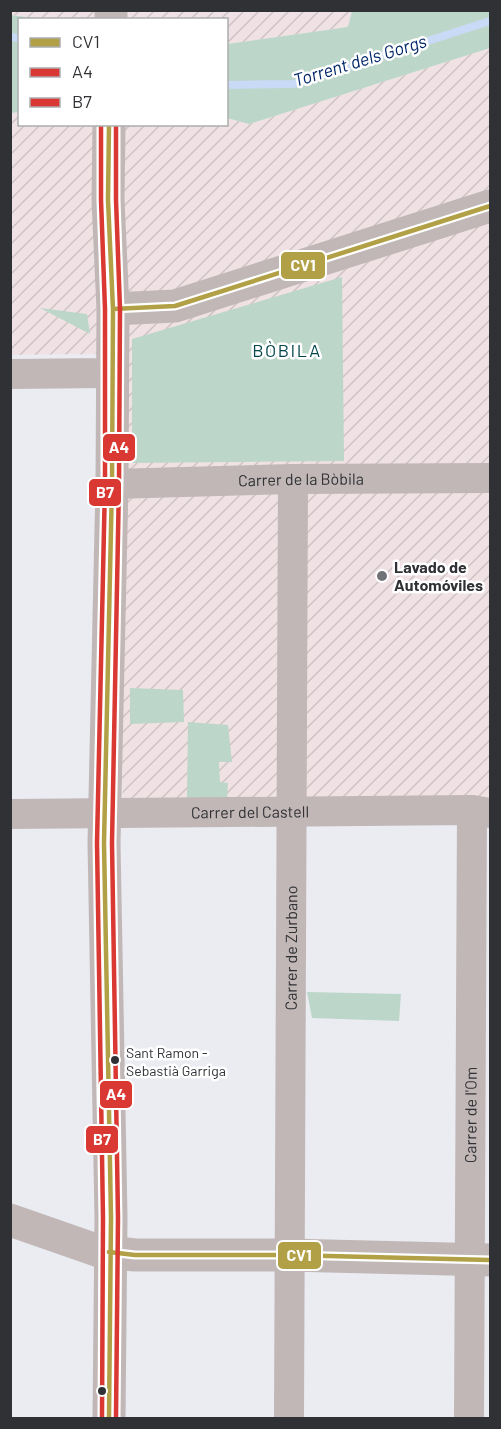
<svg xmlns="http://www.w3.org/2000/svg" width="501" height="1429" font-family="Barlow,sans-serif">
	<defs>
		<pattern id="industrial-furrows" width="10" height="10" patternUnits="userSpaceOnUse" patternTransform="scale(1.5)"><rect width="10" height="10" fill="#f0e2e4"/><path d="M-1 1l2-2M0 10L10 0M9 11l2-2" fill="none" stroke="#cec2c4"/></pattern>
	</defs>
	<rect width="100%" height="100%" fill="#eaecf2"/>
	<path fill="url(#industrial-furrows)" d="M10,11H352L348,27L227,44L226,20L43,19L11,15Z
		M490,48V804L123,802L102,354L11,355L10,113L19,112L20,124H226L227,118L249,124Z"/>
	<path fill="#bcd6c9" d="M352,11H490V48L249,124L227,118V44L348,27Z
		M10,15L43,19L20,20L19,112L11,113Z
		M342,277L344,461L132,463V339Z
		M40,308L87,314L90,334Z
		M130,688L183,690L184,722L130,724Z
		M188,722L228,725L232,762H219L220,782L228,783L227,801L187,799Z
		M307,992L401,994L399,1021L312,1018Z"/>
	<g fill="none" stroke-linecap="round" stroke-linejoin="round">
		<path stroke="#c9daf6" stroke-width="8" d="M10,37L20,38
			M226,85L294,84L490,21"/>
		<g stroke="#c1b7b7" stroke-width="30">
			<path d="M10,374L105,373L113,367"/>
			<path id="s1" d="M112,484L293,479L490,478"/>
			<path id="s2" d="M10,814L472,810L490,813"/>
			<path id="s3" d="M289,1418L293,479"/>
			<path id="s4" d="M469,1418L472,810"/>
		</g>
		<path stroke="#c1b7b7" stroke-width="33" d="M111,10V20
			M113,309L175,306L490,206
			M10,1220L99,1251L135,1255H288L490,1260
			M109,1418L111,1218L104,843L112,484L113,309L108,200L109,124"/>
		<defs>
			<path id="bus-1" d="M109,124L108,200L113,309L112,484L104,843L111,1218L109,1418
				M113,309L175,306L490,206
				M109,1252L135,1255H288L490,1260"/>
			<path id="bus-2" d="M116,124V200L120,309L119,484L112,843L118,1218L116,1418"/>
			<path id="bus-3" d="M101,124V200L105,309V484L97,843L103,1218L102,1418"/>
		</defs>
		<use href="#bus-1" stroke="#fff" stroke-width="9"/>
		<use href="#bus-2" stroke="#fff" stroke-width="9"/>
		<use href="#bus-3" stroke="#fff" stroke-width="9"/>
		<use href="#bus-1" stroke="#b2a046" stroke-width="4.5"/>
		<use href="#bus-2" stroke="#da3832" stroke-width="4.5"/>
		<use href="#bus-3" stroke="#da3832" stroke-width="4.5"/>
	</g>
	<circle fill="#707277" stroke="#fff" stroke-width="2" cx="382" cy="576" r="6"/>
	<g fill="#2f3135" stroke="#fff" stroke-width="2">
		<circle cx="115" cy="1060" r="5"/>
		<circle cx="102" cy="1391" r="5"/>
	</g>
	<g text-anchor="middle" stroke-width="5" stroke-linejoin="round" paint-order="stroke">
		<g font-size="14" fill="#2f3135" stroke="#fff" text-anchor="start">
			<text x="126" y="1058">Sant Ramon -<tspan x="126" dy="18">Sebastià Garriga</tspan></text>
		</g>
		<g font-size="16" fill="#2f3135" stroke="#fff">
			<text dy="6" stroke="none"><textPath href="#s1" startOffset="189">Carrer de la Bòbila</textPath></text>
			<text dy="6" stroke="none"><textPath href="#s2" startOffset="240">Carrer del Castell</textPath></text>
			<text dy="6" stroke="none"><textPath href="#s3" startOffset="470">Carrer de Zurbano</textPath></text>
			<text dy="6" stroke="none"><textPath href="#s4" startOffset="303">Carrer de l'Om</textPath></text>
		</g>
		<g font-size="16" font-weight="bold" fill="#2f3135" stroke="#fff" text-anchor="start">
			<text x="394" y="573">Lavado de<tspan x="394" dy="18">Automóviles</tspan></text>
		</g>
		<g font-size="18" font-style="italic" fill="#00276a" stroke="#fff">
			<text transform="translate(360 61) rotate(-17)" y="6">Torrent dels Gorgs</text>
		</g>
		<g font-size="18" letter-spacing="1.5" fill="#04464c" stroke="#fff">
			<text x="287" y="357">BÒBILA</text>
		</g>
	</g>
	<g stroke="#fff" stroke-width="2">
		<rect x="280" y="251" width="46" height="29" rx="6" fill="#b2a046"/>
		<rect x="102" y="433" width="34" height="29" rx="6" fill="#da3832"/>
		<rect x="88" y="478" width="34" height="29" rx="6" fill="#da3832"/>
		<rect x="99" y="1080" width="34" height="29" rx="6" fill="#da3832"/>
		<rect x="85" y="1125" width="34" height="29" rx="6" fill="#da3832"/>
		<rect x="277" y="1241" width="45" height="29" rx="6" fill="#b2a046"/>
	</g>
	<g font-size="16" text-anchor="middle" font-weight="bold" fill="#fff">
		<text x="303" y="271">CV1</text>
		<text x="119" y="453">A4</text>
		<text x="105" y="498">B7</text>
		<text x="116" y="1100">A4</text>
		<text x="102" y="1145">B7</text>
		<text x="299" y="1261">CV1</text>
	</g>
	<rect width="501" height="1429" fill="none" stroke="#2f3135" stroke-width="24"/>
	<rect x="18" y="18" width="210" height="108" fill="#ffffff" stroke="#acadae" stroke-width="1.5"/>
	<rect x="30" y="38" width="30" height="9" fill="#b2a046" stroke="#acadae" stroke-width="1.5"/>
	<text x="72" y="48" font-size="18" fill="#2f3135">CV1</text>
	<rect x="30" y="68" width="30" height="9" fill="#da3832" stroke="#acadae" stroke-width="1.5"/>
	<text x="72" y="78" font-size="18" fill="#2f3135">A4</text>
	<rect x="30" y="98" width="30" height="9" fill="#da3832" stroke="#acadae" stroke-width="1.5"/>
	<text x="72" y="108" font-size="18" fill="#2f3135">B7</text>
</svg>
